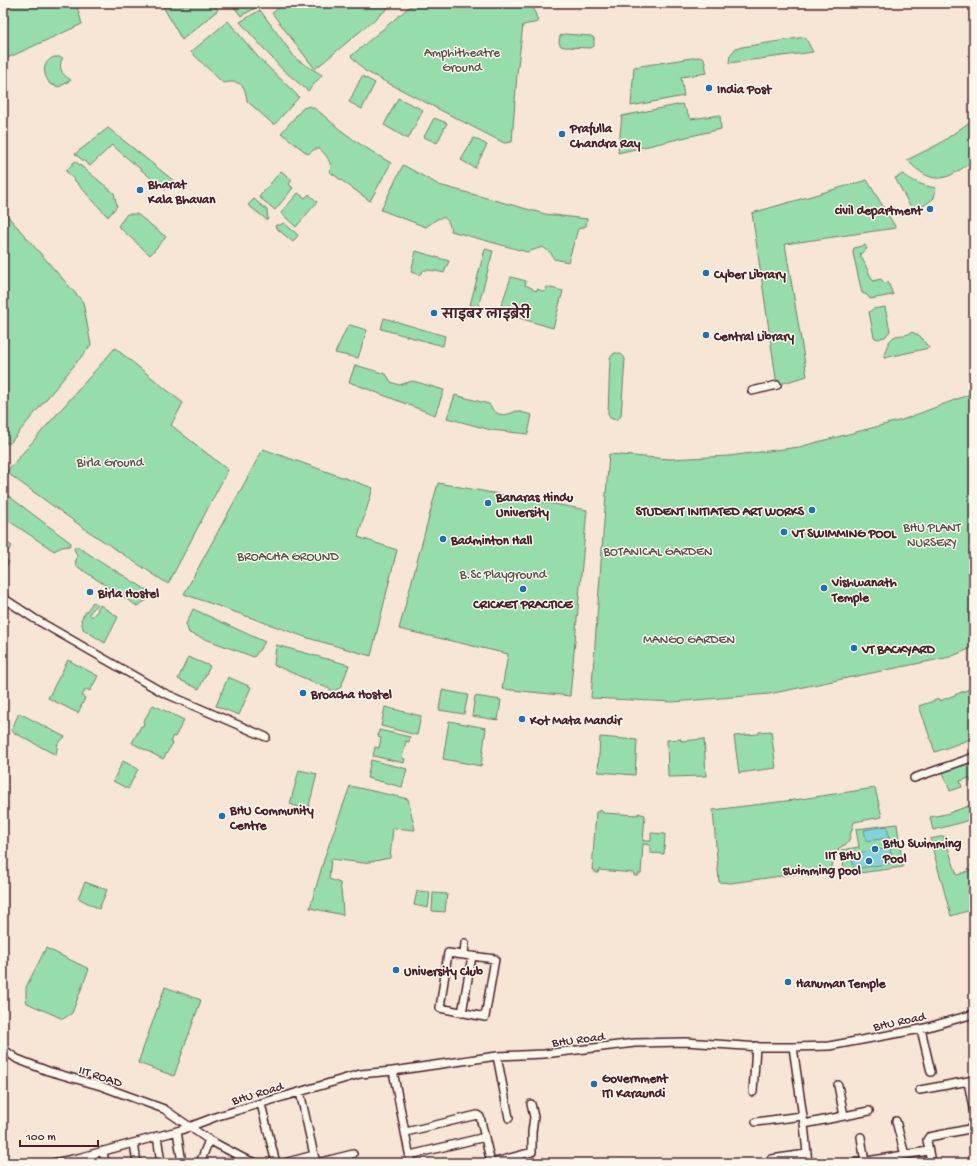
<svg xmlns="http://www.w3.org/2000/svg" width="977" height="1166" font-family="'Gochi Hand','Playpen Sans Deva',sans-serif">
	<rect width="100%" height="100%" fill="#f7e6d5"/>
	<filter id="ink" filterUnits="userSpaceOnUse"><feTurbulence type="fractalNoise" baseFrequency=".025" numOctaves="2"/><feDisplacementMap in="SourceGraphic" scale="8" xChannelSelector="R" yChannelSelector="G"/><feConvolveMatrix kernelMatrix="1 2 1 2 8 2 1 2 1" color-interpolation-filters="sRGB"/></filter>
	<g filter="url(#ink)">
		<path fill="#96ddab" stroke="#707e6b" d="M3,3H76L82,24L3,60Z
			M161,3H213L218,10L182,40Z
			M231,3H254L257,7L241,16Z
			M285,3H392L393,4L315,69L272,13Z
			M414,3H532L538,22L523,25L517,74L512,142L504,143L365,71L351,56Z
			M260,10L296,59L322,75L308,91L281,68L240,22Z
			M228,21L257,56L299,97L274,125L247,101C245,84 240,80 223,83L191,52Z
			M564,34L591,36L594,38V46L591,48L565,47L561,46L559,43L560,36Z
			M805,37L813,52L729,63L730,55L736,48Z
			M54,57H59L63,58L61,61C59,71 63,75 71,80L59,87L50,84C43,74 41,63 54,57Z
			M698,57L704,58L707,73L681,77L684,96L631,106L634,67Z
			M362,76L375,83L362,109L349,102Z
			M398,98L423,110L408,139L384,125Z
			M682,104L691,119L720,115L721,129L618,153L622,116Z
			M310,106C322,112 331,123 342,131C357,143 374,153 391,163L370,201L330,172C333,163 326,155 320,149H315L308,154L281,133L303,108Z
			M434,118L447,123L437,143L424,137Z
			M974,119V160C947,180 934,188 907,160L939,144Z
			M108,128L174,181L165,190L112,145L90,166L75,154Z
			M474,138L487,145L475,168L461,160Z
			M75,161L114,193L117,206L108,217L66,171Z
			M403,165L439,185L545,214L587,219L586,226L578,229L568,262L554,259L551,253L543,247L527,252L451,231C447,209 437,219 426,227L381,210Z
			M281,171L292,180L289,184L293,188L275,210L259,197Z
			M903,174C914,182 923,186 936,188L934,198L914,213L895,178Z
			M867,180L896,228L785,244L807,376L777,385L752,213Z
			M298,193L305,198L309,194L317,202L296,227L281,213Z
			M254,199L267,210L268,219L267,220L248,205Z
			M4,212L83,302L91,345L10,443H3Z
			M127,214H137L166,237L150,255L118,226Z
			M284,223L298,235L293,242L275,227L276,225H280Z
			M865,245L867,249L860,254L873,281L881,279L884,283L888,282L893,295L870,299L867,295L862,293L853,253L854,248Z
			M485,249L493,251L478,307L470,305Z
			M416,251L449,261L444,273C437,271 432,270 424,270L419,275L411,272Z
			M511,277L526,281L525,285L532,288V289L536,291L537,289L545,292L547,287L563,291L553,328L499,312Z
			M885,307L890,331L885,337L877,339L874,337L869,312L873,309Z
			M384,318L445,336L443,346L381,329Z
			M350,325L367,330L358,358L335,353L347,327Z
			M912,332L920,336L929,348L884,358C885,350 888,339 896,336C903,334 904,337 912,332Z
			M115,348L183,403L171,425L228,470L168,584L85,529L6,472Z
			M614,353C619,353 623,354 625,359L621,416C618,420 614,420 610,418L608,414L610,358Z
			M355,365L386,374L391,382L399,385L413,381L444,390L435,415L349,382Z
			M973,393L974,396V647L950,657L769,694L673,702L591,698L609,454L670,459L729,456L799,447L902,420Z
			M455,395L489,404C495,416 504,417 516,411L532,415L528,434L491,430L447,418Z
			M263,449L373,488L358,537L397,550L371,656L308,638L184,594Z
			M438,483L587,510L570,696L502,689L508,654L399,629Z
			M6,494L71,543L69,546L62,547L54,551L3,517V499Z
			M3,540L12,546L3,557L9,562L5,569H3Z
			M76,546L150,592L147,600L137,606L75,565L77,556L74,549Z
			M93,602L97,604L89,614L92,617L98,610L97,609L100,605L118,617L105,643L83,629L81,619Z
			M193,609L265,642L254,657L189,633L186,624Z
			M276,645L349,665L341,687L334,691L274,665Z
			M188,657L210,666L199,689L178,679Z
			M68,660L98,676L90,691L86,689L82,696L85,698L78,713L48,698Z
			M228,677L251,687L239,715L216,706Z
			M974,687V738L935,752L919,706L939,699L940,701Z
			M442,690L468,695L464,714L439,710Z
			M475,696L501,700L498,720L472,716Z
			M153,705L184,720L175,737L173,736L170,742L173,743L163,759L132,743L141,726H143L144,723L143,722Z
			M385,707L421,716L417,735L381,726Z
			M19,713L65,737L58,743L56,755L11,731Z
			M449,721L486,728L481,766L443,759Z
			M379,730L410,737L409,742L406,741L402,758L405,759L404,763L373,756L375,747L379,748L381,738L378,737Z
			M771,731L776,768L739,773L734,736L759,734V732Z
			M600,737L637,740L635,775L598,772Z
			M681,739V741L704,739L706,776L668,777L667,740Z
			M974,758V783L972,784L969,778L960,781L962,787L950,791L942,770Z
			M371,760L407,769L402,787L367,778Z
			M123,761L138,769L128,789L113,781Z
			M299,770L317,774L308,810L290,804Z
			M350,786L408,799L415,830L393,828L390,858L364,863L331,859L329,879L340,883L342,898L343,915L310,908L325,856Z
			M875,788L882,817L854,822L848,843L839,848L831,869L731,883L719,882L713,810L794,800Z
			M974,804V818L960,823L933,830L930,817L946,814Z
			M599,810L602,811L603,813L638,815V813L645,815L643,841H651V833L665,834L664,854L650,853V845L643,844L641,874H638V876H634V873L599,870L598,873H595V870H592L596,812H599Z
			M897,824L903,867L845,875L841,850L859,847L856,829Z
			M944,836L957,875L974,869V909L951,916L930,839Z
			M85,882L107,890L99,909L78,898Z
			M417,891L430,892L428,908L414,905Z
			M433,893L447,894L445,912L432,911Z
			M46,948L89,969L72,1013L63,1019L27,1003L26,998V987Z
			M165,987L201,1000L174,1076L138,1063Z"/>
		<path fill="#83d4da" stroke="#6c8c94" d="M887,826L889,838L866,841L864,830Z
			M890,848L893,863L854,869L851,854Z"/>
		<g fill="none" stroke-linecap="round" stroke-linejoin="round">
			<defs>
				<path id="minor" d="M752,391L777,385
					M3,598L35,619L162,692L266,737
					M914,778L974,757
					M448,953L495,959L485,1017L440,1008Z
					M464,955L465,943
					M462,1013L472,956
					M921,1029L931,1072
					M793,1047L804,1124L808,1163
					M3,1049L17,1059L48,1071L101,1086L164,1109L209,1140L245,1159L256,1163
					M497,1056L509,1118
					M393,1071L411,1163
					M968,1082L974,1113
					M838,1085L844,1116
					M920,1090L974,1080
					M300,1092L314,1155L316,1161L321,1162L353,1154
					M753,1092L756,1046
					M261,1104L276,1163
					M896,1121L905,1155
					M756,1122L802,1116
					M804,1124L869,1111
					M177,1131L182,1163
					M406,1132L477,1115L480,1117L491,1163
					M157,1136L161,1163
					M861,1137L865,1163
					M134,1143L137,1163
					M103,1151L105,1163
					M410,1155L485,1137
					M771,1159L806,1154
					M53,1163L78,1158L181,1130L218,1116L360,1074L393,1071L497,1056L544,1054L635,1043L685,1042L760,1047H793L829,1046L921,1029L974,1014
					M200,1163L209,1140
					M284,1163L314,1155
					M492,1163L532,1152V1132L534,1117L531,1104
					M855,1163L928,1151
					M931,1163L927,1140L929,1137L974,1128"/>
			</defs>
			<use href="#minor" stroke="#4a1f2b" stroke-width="10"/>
			<use href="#minor" stroke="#fbf7ec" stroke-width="7"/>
		</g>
	</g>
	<g fill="#1f6fb2" stroke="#fbf7ec" stroke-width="1.5">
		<circle cx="709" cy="88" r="4"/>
		<circle cx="562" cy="134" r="4"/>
		<circle cx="140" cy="190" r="4"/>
		<circle cx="930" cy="209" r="4"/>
		<circle cx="706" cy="273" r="4"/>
		<circle cx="434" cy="313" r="4"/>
		<circle cx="706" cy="335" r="4"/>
		<circle cx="488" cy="503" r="4"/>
		<circle cx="812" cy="510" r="4"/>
		<circle cx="784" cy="532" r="4"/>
		<circle cx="443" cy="539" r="4"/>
		<circle cx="824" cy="588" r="4"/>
		<circle cx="523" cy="589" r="4"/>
		<circle cx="90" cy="592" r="4"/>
		<circle cx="854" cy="648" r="4"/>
		<circle cx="303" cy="693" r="4"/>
		<circle cx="522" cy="719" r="4"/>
		<circle cx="222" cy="816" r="4"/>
		<circle cx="875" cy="849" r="4"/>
		<circle cx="869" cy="861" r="4"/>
		<circle cx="396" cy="970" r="4"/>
		<circle cx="788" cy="982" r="4"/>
		<circle cx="594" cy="1084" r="4"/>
	</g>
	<g text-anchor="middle" stroke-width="3" stroke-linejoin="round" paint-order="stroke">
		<g font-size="13" fill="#5d4e4b" stroke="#fbf7ec">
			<text x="462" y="56">Amphitheatre<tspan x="462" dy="15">Ground</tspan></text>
			<text x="110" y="466">Birla Ground</text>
			<text x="932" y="531">BHU PLANT<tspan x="932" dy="15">NURSERY</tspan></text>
			<text x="658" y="555">BOTANICAL GARDEN</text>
			<text x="288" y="560">BROACHA GROUND</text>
			<text x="503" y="578">B.Sc Playground</text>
			<text x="689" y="643">MANGO GARDEN</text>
		</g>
		<g font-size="13" font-weight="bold" fill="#4a1f2b" stroke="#fbf7ec" text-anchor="start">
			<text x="717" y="93">India Post</text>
			<text x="570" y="132">Prafulla<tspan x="570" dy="15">Chandra Ray</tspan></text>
			<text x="148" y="188">Bharat<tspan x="148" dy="15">Kala Bhavan</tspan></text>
			<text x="922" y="214" text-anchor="end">civil department</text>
			<text x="714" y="278">Cyber Library</text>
			<text x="442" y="318">साइबर लाइब्रेरी</text>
			<text x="714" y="340">Central Library</text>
			<text x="496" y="501">Banaras Hindu<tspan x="496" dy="15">University</tspan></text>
			<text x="804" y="515" text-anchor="end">STUDENT INITIATED ART WORKS</text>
			<text x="792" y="537">VT SWIMMING POOL</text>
			<text x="451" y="544">Badminton Hall</text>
			<text x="832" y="586">Vishwanath<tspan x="832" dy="15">Temple</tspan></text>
			<text x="98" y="597">Birla Hostel</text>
			<text x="523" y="608" text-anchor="middle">CRICKET PRACTICE</text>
			<text x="862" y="653">VT BACKYARD</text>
			<text x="311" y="698">Broacha Hostel</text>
			<text x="530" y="724">Kot Mata Mandir</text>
			<text x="230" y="814">BHU Community<tspan x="230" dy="15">Centre</tspan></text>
			<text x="883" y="847">BHU Swimming<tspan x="883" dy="15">Pool</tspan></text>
			<text x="861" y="859" text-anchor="end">IIT BHU<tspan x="861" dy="15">swimming pool</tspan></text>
			<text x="404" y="975">University Club</text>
			<text x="796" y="987">Hanuman Temple</text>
			<text x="602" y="1082">Government<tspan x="602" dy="15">ITI Karaundi</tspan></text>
		</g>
		<g font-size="13" fill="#4a1f2b" stroke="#fbf7ec">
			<text transform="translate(899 1020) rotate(-12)" y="5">BHU Road</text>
			<text transform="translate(578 1038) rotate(-7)" y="5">BHU Road</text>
			<text transform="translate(101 1075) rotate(18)" y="5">IIT ROAD</text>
			<text transform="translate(257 1092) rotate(-17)" y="5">BHU Road</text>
		</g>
	</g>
	<rect width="977" height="1166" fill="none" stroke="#fbf7ec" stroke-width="16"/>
	<rect x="8" y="8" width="961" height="1150" fill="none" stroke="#4a1f2b" stroke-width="1.5" filter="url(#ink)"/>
	<path d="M20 1140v6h78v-6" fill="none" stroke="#4a1f2b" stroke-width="2"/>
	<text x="26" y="1140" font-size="12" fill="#4a1f2b" stroke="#fbf7ec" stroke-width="3" paint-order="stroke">100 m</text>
</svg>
